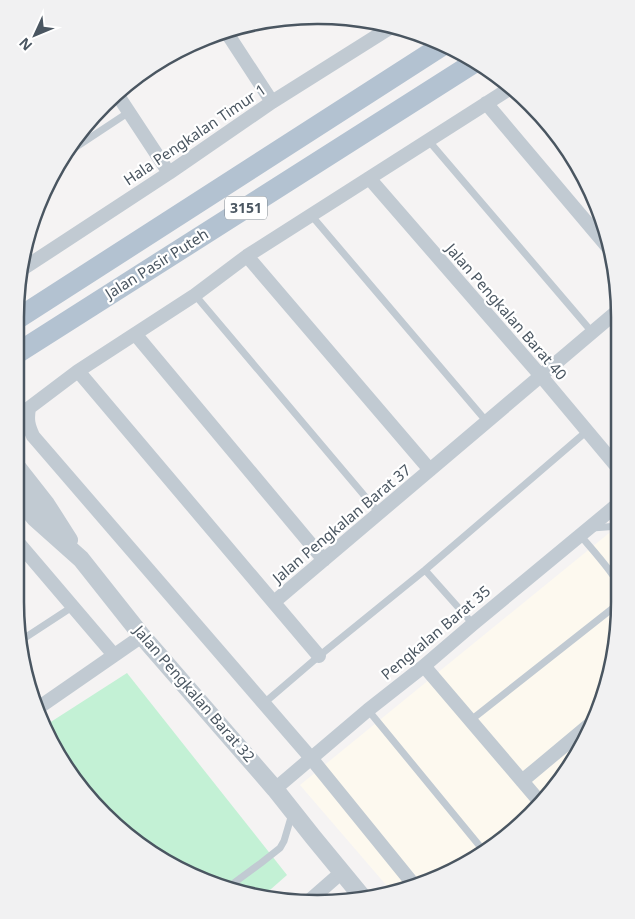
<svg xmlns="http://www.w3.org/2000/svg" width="635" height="919" font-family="'Noto Sans',sans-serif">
	<rect width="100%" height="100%" fill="#f5f3f3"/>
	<path fill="#fdf9ef" d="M619,525L620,601L597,718L531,816L452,873L393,893L300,785Z"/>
	<path fill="#c3f1d5" d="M127,673L287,875L262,897L201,881L118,829L66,769L46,725Z"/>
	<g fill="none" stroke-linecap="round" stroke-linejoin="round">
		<path stroke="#c1cad2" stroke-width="7" d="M428,140L592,332
			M70,151L129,112
			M311,215L487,422
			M195,295L379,513
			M592,528L619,526
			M425,570L473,624
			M20,641L72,607
			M263,704L319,656L425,570L587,431
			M368,710L483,850
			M471,720L613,608C616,602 621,593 619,586C615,574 589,546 580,535
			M227,888L261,863L280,848L284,841L292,814"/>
		<path stroke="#c1cad2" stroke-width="14" d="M227,33L272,102
			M117,94L169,173
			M486,103L611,251
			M369,178L541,376L618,468
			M247,256L430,470
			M21,270L169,173L272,102L388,29
			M136,335L324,560
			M78,371L319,656
			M16,540L114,655
			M274,602L615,313
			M424,666L540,802
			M38,708L142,636
			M522,781L594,721
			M275,789L368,710L424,666L473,624L618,504
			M414,885L311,758L33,436C28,425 27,420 29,408L78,371L195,295L247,256L509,89
			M310,900L342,872"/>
		<path stroke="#c1cad2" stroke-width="18" d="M17,467L46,504L69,540
			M17,496L35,518L81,559L142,636L275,789L313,837L364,899"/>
		<path stroke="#b3c2d1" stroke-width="21" d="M20,317L443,45
			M19,352L472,64"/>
	</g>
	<g text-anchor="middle" stroke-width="4.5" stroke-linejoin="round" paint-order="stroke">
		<rect fill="#fff" stroke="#808990" stroke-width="1" x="225" y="196.5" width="42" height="23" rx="4"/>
		<g font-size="14" font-weight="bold" fill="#4a5661">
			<text x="246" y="213">3151</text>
		</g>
		<g font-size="15" fill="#4a5661" stroke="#fff">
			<text transform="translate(195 135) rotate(-34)" y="5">Hala Pengkalan Timur 1</text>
			<text transform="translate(157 264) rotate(-32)" y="5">Jalan Pasir Puteh</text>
			<text transform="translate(506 312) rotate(49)" y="5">Jalan Pengkalan Barat 40</text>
			<text transform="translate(342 524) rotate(-40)" y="5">Jalan Pengkalan Barat 37</text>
			<text transform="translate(436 633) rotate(-40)" y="5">Pengkalan Barat 35</text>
			<text transform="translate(194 694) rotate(49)" y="5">Jalan Pengkalan Barat 32</text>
		</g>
	</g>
	<path d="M0 0H635V919H0ZM317 24H318A293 293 0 0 1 611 317V602A293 293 0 0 1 318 895H317A293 293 0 0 1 24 602V317A293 293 0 0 1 317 24Z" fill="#f1f1f2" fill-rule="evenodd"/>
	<path fill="none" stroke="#4a5661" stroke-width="2.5" d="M317 24H318A293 293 0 0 1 611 317V602A293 293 0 0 1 318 895H317A293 293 0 0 1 24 602V317A293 293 0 0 1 317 24Z"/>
	<g transform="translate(35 35) rotate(226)" stroke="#ffffff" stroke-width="4" paint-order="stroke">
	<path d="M0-4L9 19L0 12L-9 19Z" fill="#4a5661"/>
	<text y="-8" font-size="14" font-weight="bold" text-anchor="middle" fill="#4a5661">N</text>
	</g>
</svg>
